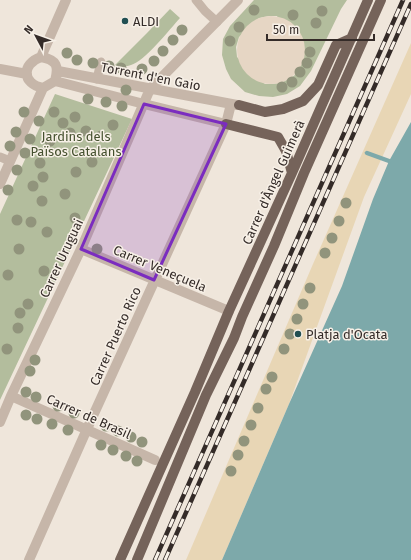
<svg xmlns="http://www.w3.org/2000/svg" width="411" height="560" font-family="'Fira Sans',sans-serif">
	<rect width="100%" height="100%" fill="#efe6db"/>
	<path fill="#b3bd9d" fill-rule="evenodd" d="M254,0H347L341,9L311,71L300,86L287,94L273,97L259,96L245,92L231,79L226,69L222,55L223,39L230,26ZM269,16H277L295,75C283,83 279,84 265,84L237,57L236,47L239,37L259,18Z
		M170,9L180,18C170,29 144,62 131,65C126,67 120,66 115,65L147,33Z
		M55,94L132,119L0,400V214Z"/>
	<path fill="#e8d6b5" d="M411,43V94L364,197L289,404L222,560H186L313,264Z"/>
	<path fill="#e6d6c4" d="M237 50a34 34 0 1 1 68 0a34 34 0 1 1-68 0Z"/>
	<path fill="#7da9aa" d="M411,122V560H222L289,404L342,286L373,199L389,161Z"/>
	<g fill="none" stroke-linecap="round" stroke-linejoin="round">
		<path stroke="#7da9aa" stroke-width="4.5" d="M367,153L389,161"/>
		<path stroke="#c6b6a9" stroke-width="9" d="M196,0L205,11L217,22
			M97,79L101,62
			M0,157L10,161"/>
		<path stroke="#c6b6a9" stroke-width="10" d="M41,57C57,60 59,66 55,81L43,88C22,84 21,64 41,57Z
			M41,57L66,0
			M0,69L27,74
			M58,71L237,105
			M55,81L144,104L226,124
			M0,184L43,88
			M81,249L229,311
			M11,396L155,460
			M0,422L11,396L81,249L150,89L238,0
			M29,560L87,429L226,124L231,104"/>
		<path stroke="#75635a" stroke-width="10" d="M239,105L265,112L283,109L303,101L318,85L336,45L352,38
			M226,124L278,137L286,151L292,173
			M120,560L195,392L229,311L292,173L368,0
			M137,560L206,395L234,338L242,317L274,246L304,173L381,0"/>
		<defs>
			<path id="rail" d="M155,560L403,0
				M165,560L411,4"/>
		</defs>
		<use href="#rail" stroke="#342b28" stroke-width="4.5"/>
		<use href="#rail" stroke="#f7f0e7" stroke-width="3" stroke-dasharray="9" stroke-linecap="butt"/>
	</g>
	<g fill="#91947c">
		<circle cx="254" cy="10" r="5.5"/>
		<circle cx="322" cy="11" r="5.5"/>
		<circle cx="293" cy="15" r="5.5"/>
		<circle cx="316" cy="23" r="5.5"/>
		<circle cx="239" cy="27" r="5.5"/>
		<circle cx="182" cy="30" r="5.5"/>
		<circle cx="173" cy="40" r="5.5"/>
		<circle cx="230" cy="41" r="5.5"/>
		<circle cx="163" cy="51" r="5.5"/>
		<circle cx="310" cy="52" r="5.5"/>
		<circle cx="67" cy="53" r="5.5"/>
		<circle cx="77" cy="60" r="5.5"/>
		<circle cx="154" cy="61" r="5.5"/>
		<circle cx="93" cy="63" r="5.5"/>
		<circle cx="307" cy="63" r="5.5"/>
		<circle cx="109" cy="66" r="5.5"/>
		<circle cx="121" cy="68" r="5.5"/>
		<circle cx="142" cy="69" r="5.5"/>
		<circle cx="300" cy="72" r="5.5"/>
		<circle cx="292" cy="82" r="5.5"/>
		<circle cx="282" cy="87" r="5.5"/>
		<circle cx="126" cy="90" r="5.5"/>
		<circle cx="88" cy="99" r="5.5"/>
		<circle cx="106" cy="102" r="5.5"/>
		<circle cx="122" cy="106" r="5.5"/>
		<circle cx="24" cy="112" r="5.5"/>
		<circle cx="54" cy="112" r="5.5"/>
		<circle cx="75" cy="117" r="5.5"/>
		<circle cx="39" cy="121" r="5.5"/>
		<circle cx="63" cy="123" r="5.5"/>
		<circle cx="113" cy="125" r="5.5"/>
		<circle cx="86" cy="131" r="5.5"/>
		<circle cx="16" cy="132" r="5.5"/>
		<circle cx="70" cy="133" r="5.5"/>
		<circle cx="101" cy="136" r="5.5"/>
		<circle cx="30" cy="139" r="5.5"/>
		<circle cx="50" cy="141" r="5.5"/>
		<circle cx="10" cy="146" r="5.5"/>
		<circle cx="25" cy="153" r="5.5"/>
		<circle cx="92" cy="162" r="5.5"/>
		<circle cx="40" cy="163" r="5.5"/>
		<circle cx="17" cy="170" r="5.5"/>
		<circle cx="76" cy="172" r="5.5"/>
		<circle cx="43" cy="177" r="5.5"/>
		<circle cx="33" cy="186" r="5.5"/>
		<circle cx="8" cy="190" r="5.5"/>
		<circle cx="65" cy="194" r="5.5"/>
		<circle cx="42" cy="201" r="5.5"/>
		<circle cx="346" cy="203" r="5.5"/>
		<circle cx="75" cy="218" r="5.5"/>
		<circle cx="17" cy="220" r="5.5"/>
		<circle cx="339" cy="221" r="5.5"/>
		<circle cx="31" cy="222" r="5.5"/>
		<circle cx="47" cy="232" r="5.5"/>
		<circle cx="332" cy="238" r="5.5"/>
		<circle cx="19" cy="249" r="5.5"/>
		<circle cx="97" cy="249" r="5.5"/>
		<circle cx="325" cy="253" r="5.5"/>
		<circle cx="44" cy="271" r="5.5"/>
		<circle cx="8" cy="275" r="5.5"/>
		<circle cx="310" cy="288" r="5.5"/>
		<circle cx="28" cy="304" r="5.5"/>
		<circle cx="303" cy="304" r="5.5"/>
		<circle cx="20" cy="313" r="5.5"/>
		<circle cx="297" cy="319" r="5.5"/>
		<circle cx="18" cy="328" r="5.5"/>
		<circle cx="290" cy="334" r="5.5"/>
		<circle cx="7" cy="349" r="5.5"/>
		<circle cx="284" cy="349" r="5.5"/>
		<circle cx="35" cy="360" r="5.5"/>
		<circle cx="30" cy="371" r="5.5"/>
		<circle cx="272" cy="377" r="5.5"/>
		<circle cx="266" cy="389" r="5.5"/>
		<circle cx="26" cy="392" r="5.5"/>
		<circle cx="36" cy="397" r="5.5"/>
		<circle cx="58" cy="406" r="5.5"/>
		<circle cx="258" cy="408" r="5.5"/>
		<circle cx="74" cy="413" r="5.5"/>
		<circle cx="26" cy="415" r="5.5"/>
		<circle cx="37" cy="419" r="5.5"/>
		<circle cx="52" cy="424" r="5.5"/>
		<circle cx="251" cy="425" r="5.5"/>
		<circle cx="106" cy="426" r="5.5"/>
		<circle cx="68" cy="430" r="5.5"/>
		<circle cx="118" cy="431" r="5.5"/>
		<circle cx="131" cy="437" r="5.5"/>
		<circle cx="244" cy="441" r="5.5"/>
		<circle cx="142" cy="442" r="5.5"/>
		<circle cx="101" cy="445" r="5.5"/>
		<circle cx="113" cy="450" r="5.5"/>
		<circle cx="238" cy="455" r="5.5"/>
		<circle cx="126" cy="456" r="5.5"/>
		<circle cx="137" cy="461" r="5.5"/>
		<circle cx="231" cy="471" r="5.5"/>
	</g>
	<path fill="#7b2cbf" fill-opacity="0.2" stroke="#7b2cbf" stroke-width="3" stroke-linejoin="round" d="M144,104L226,124L154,280L81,249Z"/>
	<g fill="#214f52" stroke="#f7f0e7" stroke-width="1.5">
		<circle cx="125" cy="21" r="4"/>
		<circle cx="298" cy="334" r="4"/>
	</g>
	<g text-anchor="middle" stroke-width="3" stroke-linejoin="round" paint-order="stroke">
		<g font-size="13" fill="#342b28" stroke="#f7f0e7" text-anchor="start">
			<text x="133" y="26">ALDI</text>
			<text x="306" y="339">Platja d'Ocata</text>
		</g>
		<g font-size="13" fill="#342b28" stroke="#f7f0e7">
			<text transform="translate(151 76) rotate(11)" y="5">Torrent d'en Gaio</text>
			<text transform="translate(273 182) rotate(-66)" y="5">Carrer d'Àngel Guimerà</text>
			<text transform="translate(61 258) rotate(-65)" y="5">Carrer Uruguai</text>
			<text transform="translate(160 268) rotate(23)" y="5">Carrer Veneçuela</text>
			<text transform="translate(115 336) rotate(-66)" y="5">Carrer Puerto Rico</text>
			<text transform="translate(89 416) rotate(24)" y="5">Carrer de Brasil</text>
		</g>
		<g font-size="13" fill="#44502e" stroke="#f7f0e7">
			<text x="76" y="141">Jardins dels<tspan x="76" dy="15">Països Catalans</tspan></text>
		</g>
	</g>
	<g transform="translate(36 36) rotate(311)" stroke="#f7f0e7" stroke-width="3" paint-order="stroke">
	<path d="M0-3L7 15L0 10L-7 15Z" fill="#342b28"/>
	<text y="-6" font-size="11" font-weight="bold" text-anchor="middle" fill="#342b28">N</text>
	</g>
	<path d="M267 34v6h107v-6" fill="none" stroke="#342b28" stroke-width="2"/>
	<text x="273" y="34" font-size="12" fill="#342b28" stroke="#f7f0e7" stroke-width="3" paint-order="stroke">50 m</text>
</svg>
